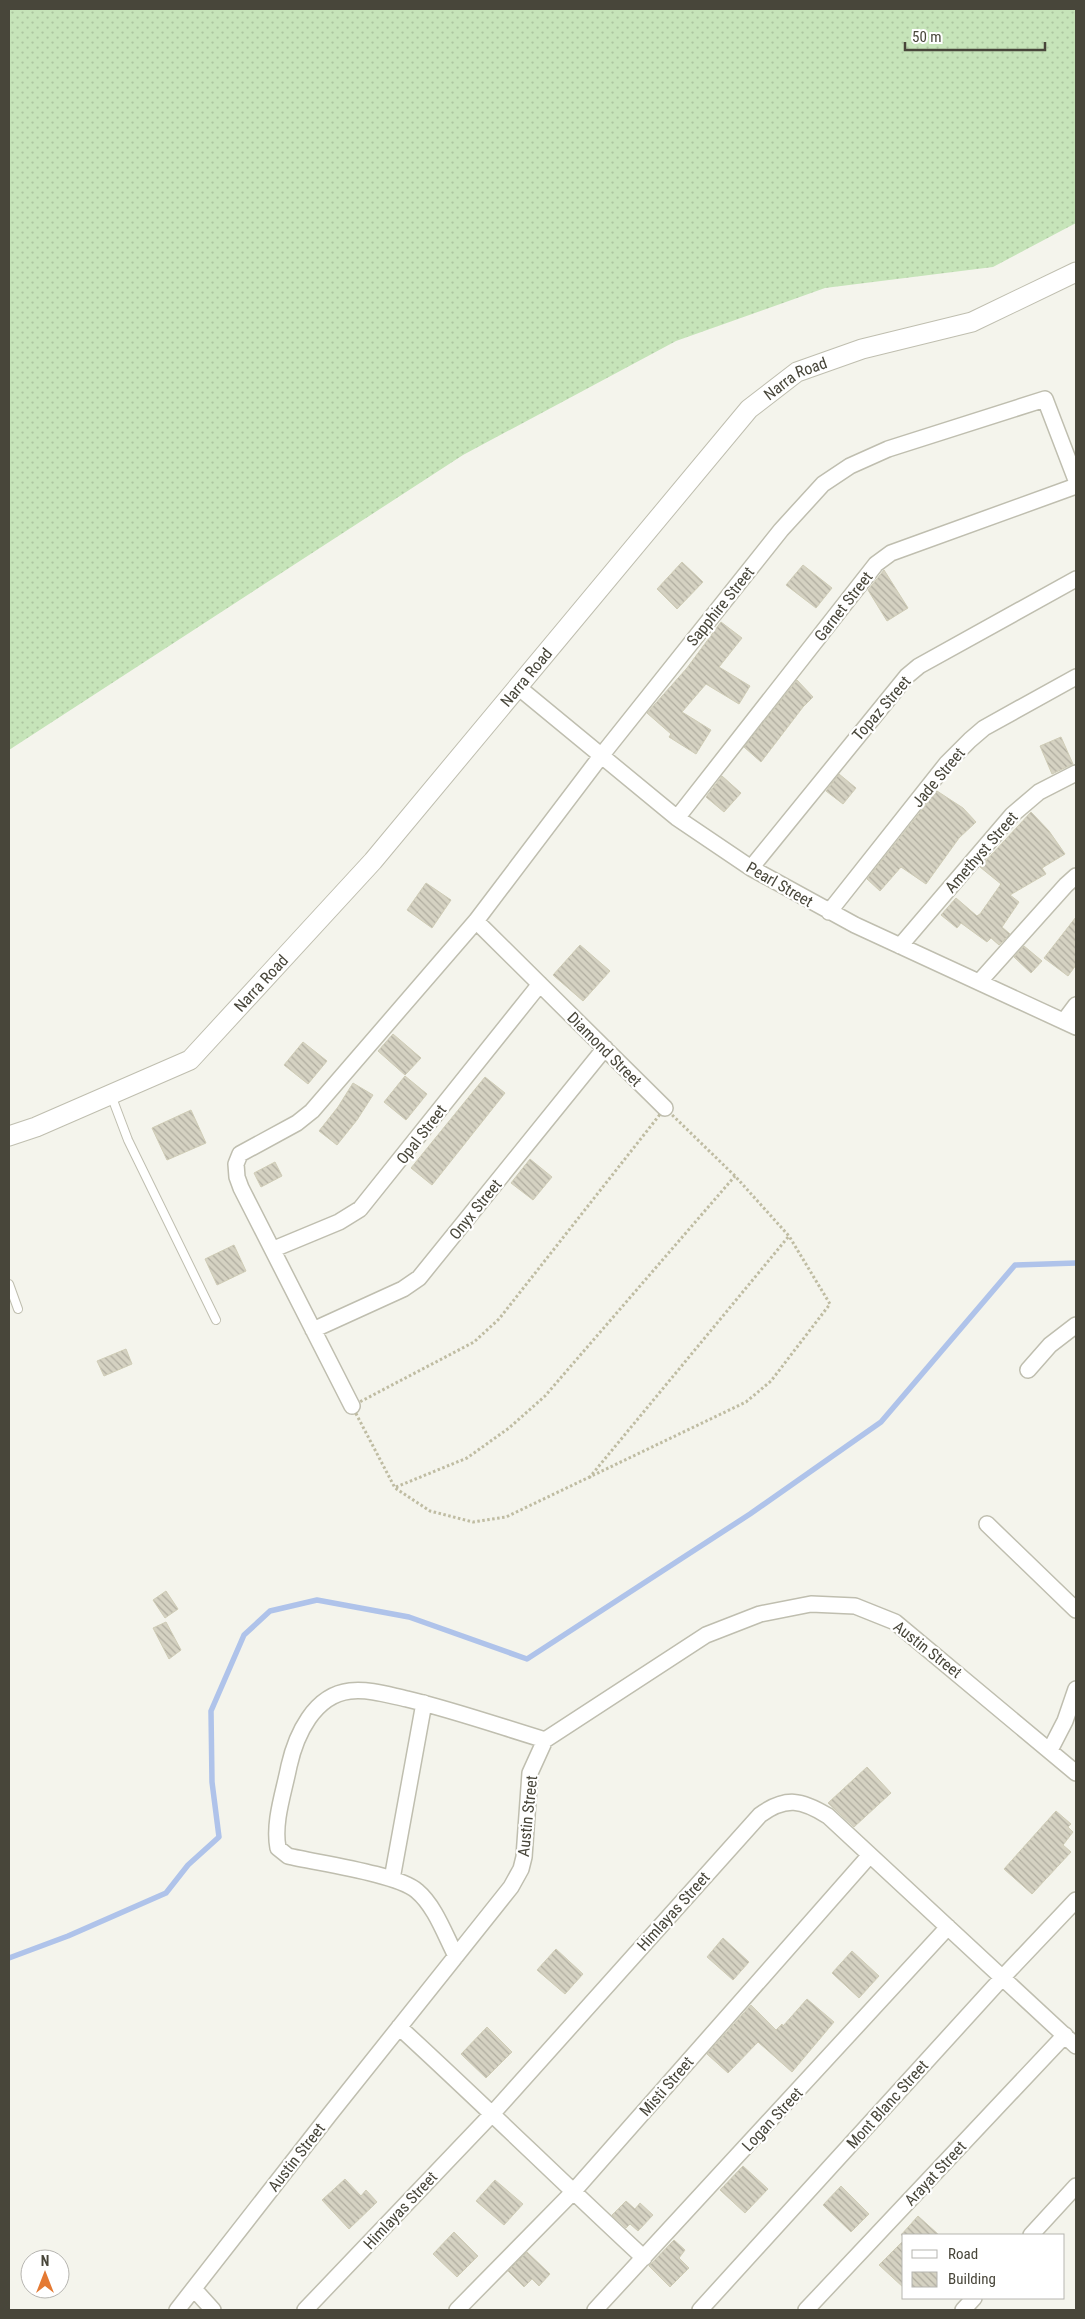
<svg xmlns="http://www.w3.org/2000/svg" width="1085" height="2319" font-family="'Roboto Condensed',sans-serif">
	<defs>
		<pattern id="grass-dots" width="8" height="8" patternUnits="userSpaceOnUse" patternTransform="scale(1.25)"><rect width="8" height="8" fill="#c6e4b9"/><path d="M2 2h.1M6 6h.1" fill="none" stroke="#acc5a0" stroke-width="1.8" stroke-linecap="round"/></pattern>
		<pattern id="building-back-hatch" width="6" height="6" patternUnits="userSpaceOnUse" patternTransform="scale(1.25)"><rect width="6" height="6" fill="#d5d2c2"/><path d="M-1 5l2 2M0 0l6 6M5-1l2 2" fill="none" stroke="#afac9f"/></pattern>
	</defs>
	<rect width="100%" height="100%" fill="#f4f4ec"/>
	<path fill="url(#grass-dots)" d="M9,9H1076V223L993,267L825,288L676,341L463,455L9,750Z"/>
	<g fill="none" stroke-linecap="round" stroke-linejoin="round">
		<path stroke="#afc3ea" stroke-width="5.5" d="M9,1958L68,1936L166,1893L188,1865L219,1837L212,1782L211,1711L244,1635L270,1611L317,1600L409,1617L527,1659L750,1514L881,1422L1015,1265L1076,1263"/>
	</g>
	<path fill="url(#building-back-hatch)" stroke="#cfccb6" d="M682,562L703,582L677,609L657,589Z
		M803,565L832,588L816,608L786,585Z
		M884,570L908,608L887,621L868,590Z
		M721,622L742,638L719,667L750,686L739,704L706,684L682,712L711,730L696,754L669,737L671,734L647,713L687,668Z
		M797,680L813,697L803,707L761,762L744,747Z
		M1061,737L1073,764L1052,774L1040,746Z
		M839,774L856,788L843,804L826,791Z
		M722,776L741,793L724,812L706,797Z
		M937,791L963,808L976,822L959,838L926,884L901,867L880,891L867,879Z
		M1031,812L1049,831L1065,854L1042,868L1046,874L1010,895L1019,902L1002,927L1010,934L999,945L991,938L987,942L961,923L957,928L941,915L956,898L977,916L980,914L1001,884L980,867Z
		M426,883L451,900L432,928L407,910Z
		M1076,917V965L1068,976L1044,958Z
		M580,945L610,971L583,1001L553,975Z
		M1024,946L1042,961L1031,973L1014,957Z
		M393,1034L421,1058L405,1075L378,1051Z
		M303,1042L327,1061L308,1084L284,1065Z
		M405,1076L427,1094L406,1120L384,1102Z
		M485,1077L505,1093L432,1185L411,1168Z
		M353,1083L373,1095L357,1120L337,1145L319,1131L338,1107Z
		M191,1110L206,1143L167,1160L152,1128Z
		M530,1159L552,1177L533,1200L511,1183Z
		M275,1162L282,1176L261,1187L254,1173Z
		M234,1245L246,1271L217,1285L205,1259Z
		M126,1349L132,1364L104,1376L97,1361Z
		M166,1591L178,1609L165,1618L153,1600Z
		M166,1622L181,1650L169,1659L153,1628Z
		M867,1767L891,1793L854,1827L828,1803Z
		M1056,1811L1071,1824L1068,1827L1073,1832L1063,1845L1071,1852L1032,1894L1004,1869Z
		M723,1938L749,1962L733,1980L707,1957Z
		M556,1949L583,1974L565,1994L537,1970Z
		M852,1951L879,1976L859,1998L832,1973Z
		M807,1999L834,2022L792,2072L758,2042L728,2073L707,2054L751,2005L776,2030L782,2024L783,2026Z
		M487,2027L512,2052L486,2078L461,2054Z
		M743,2166L768,2189L745,2213L720,2190Z
		M345,2179L361,2196L366,2190L377,2202L349,2229L322,2200Z
		M495,2180L523,2204L504,2225L476,2201Z
		M841,2186L869,2214L851,2232L823,2205Z
		M626,2201L635,2209L640,2203L653,2215L638,2231L630,2224L626,2228L612,2215Z
		M918,2216L939,2235H901Z
		M454,2232L478,2256L457,2277L433,2254Z
		M674,2240L685,2250L679,2258L689,2268L670,2287L649,2266Z
		M904,2240V2288L879,2265Z
		M527,2252L550,2274L539,2286L532,2279L524,2287L508,2271Z"/>
	<g fill="none" stroke-linecap="round" stroke-linejoin="round">
		<defs>
			<path id="service" d="M111,1095L128,1140L216,1320
				M9,1284L18,1309"/>
			<path id="minor" d="M518,687L677,818L751,868L855,925L1076,1027
				M677,818L876,564L891,553L1076,486
				M751,868L907,676L919,666L1076,579
				M829,912L947,763L970,740L984,728L1076,677
				M476,921L665,1108
				M900,946L1012,815L1039,792L1076,773
				M980,981L1066,885L1076,876
				M1064,1021L1076,1005
				M274,1249L339,1222L360,1209L540,984
				M313,1330L403,1289L419,1278L605,1048
				M1028,1370L1050,1345L1076,1325
				M352,1406L241,1188L237,1177L236,1164L240,1154L297,1123L312,1111L476,921L601,756L781,530L823,484L850,466L888,449L1045,399L1076,480
				M987,1524L1076,1610
				M1050,1750L1065,1721L1076,1689
				M392,1879L424,1703
				M456,1956C445,1935 435,1906 417,1891C398,1874 317,1863 288,1856L278,1848C273,1822 284,1792 289,1766C296,1735 314,1695 350,1691C370,1689 388,1695 407,1699C453,1710 499,1726 545,1740
				M399,2027C482,2103 562,2182 644,2258
				M1031,2235L1076,2186
				M194,2289L213,2310
				M177,2310L330,2114L511,1887L521,1869L524,1857L530,1773L545,1740L706,1635L760,1614L811,1604L855,1606L895,1622L1076,1773
				M305,2310L493,2113L760,1815C786,1796 802,1800 828,1816L1076,2046
				M457,2310L573,2192L870,1855
				M595,2310L948,1927
				M700,2310L1003,1977L1076,1900
				M806,2310L1065,2035
				M963,2310L974,2298"/>
			<g id="tertiary">
				<path id="s1" d="M9,1136L36,1127L190,1060L373,861L749,409L797,372L862,349L972,322L1076,272"/>
			</g>
		</defs>
		<use href="#service" stroke="#bfbeaf" stroke-width="10"/>
		<use href="#minor" stroke="#bfbeaf" stroke-width="18"/>
		<use href="#tertiary" stroke="#bfbeaf" stroke-width="21"/>
		<path stroke="#bfbca2" stroke-width="3" stroke-dasharray="2.5 2.5" stroke-linecap="butt" d="M665,1108L735,1176L789,1236L830,1304L771,1381L746,1402L506,1517L473,1522L430,1511L395,1488L352,1406L474,1342L499,1319Z
			M589,1478L789,1236
			M396,1487L467,1458L509,1428L545,1396L735,1176"/>
		<use href="#service" stroke="#fff" stroke-width="8"/>
		<use href="#minor" stroke="#fff" stroke-width="15"/>
		<use href="#tertiary" stroke="#fff" stroke-width="19"/>
	</g>
	<g text-anchor="middle" stroke-width="4.5" stroke-linejoin="round" paint-order="stroke">
		<g font-size="16" fill="#48463a" stroke="#fff">
			<text dy="6" stroke="none"><textPath href="#s1" startOffset="1111">Narra Road</textPath></text>
			<text transform="translate(720 606) rotate(-51)" y="6">Sapphire Street</text>
			<text transform="translate(843 606) rotate(-52)" y="6">Garnet Street</text>
			<text dy="6" stroke="none"><textPath href="#s1" startOffset="706">Narra Road</textPath></text>
			<text transform="translate(881 708) rotate(-49)" y="6">Topaz Street</text>
			<text transform="translate(938 777) rotate(-50)" y="6">Jade Street</text>
			<text transform="translate(981 852) rotate(-49)" y="6">Amethyst Street</text>
			<text transform="translate(780 884) rotate(30)" y="6">Pearl Street</text>
			<text dy="6" stroke="none"><textPath href="#s1" startOffset="301">Narra Road</textPath></text>
			<text transform="translate(605 1049) rotate(45)" y="6">Diamond Street</text>
			<text transform="translate(421 1134) rotate(-52)" y="6">Opal Street</text>
			<text transform="translate(475 1209) rotate(-51)" y="6">Onyx Street</text>
			<text transform="translate(928 1649) rotate(38)" y="6">Austin Street</text>
			<text transform="translate(527 1816) rotate(-84)" y="6">Austin Street</text>
			<text transform="translate(673 1911) rotate(-48)" y="6">Himlayas Street</text>
			<text transform="translate(666 2086) rotate(-49)" y="6">Misti Street</text>
			<text transform="translate(887 2104) rotate(-48)" y="6">Mont Blanc Street</text>
			<text transform="translate(772 2119) rotate(-47)" y="6">Logan Street</text>
			<text transform="translate(296 2157) rotate(-52)" y="6">Austin Street</text>
			<text transform="translate(935 2173) rotate(-47)" y="6">Arayat Street</text>
			<text transform="translate(400 2210) rotate(-47)" y="6">Himlayas Street</text>
		</g>
	</g>
	<rect width="1085" height="2319" fill="none" stroke="#48463a" stroke-width="20"/>
	<rect x="902" y="2234" width="162" height="65" fill="#ffffff" stroke="#b6b5b0"/>
	<rect x="912" y="2250" width="25" height="8" fill="#ffffff" stroke="#b6b5b0"/>
	<text x="948" y="2259" font-size="15" fill="#48463a">Road</text>
	<rect x="912" y="2272" width="25" height="15" fill="url(#building-back-hatch)" stroke="#b6b5b0"/>
	<text x="948" y="2284" font-size="15" fill="#48463a">Building</text>
	<g transform="translate(45 2274)"><circle r="24" fill="#ffffff" stroke="#b6b5b0"/>
	<path d="M0-4L9 19L0 12L-9 19Z" fill="#e47a33"/>
	<text y="-8" font-size="14" font-weight="bold" text-anchor="middle" fill="#48463a">N</text>
	</g>
	<path d="M905 42v8h140v-8" fill="none" stroke="#48463a" stroke-width="2.5"/>
	<text x="912" y="42" font-size="15" fill="#48463a" stroke="#ffffff" stroke-width="4" paint-order="stroke">50 m</text>
</svg>
